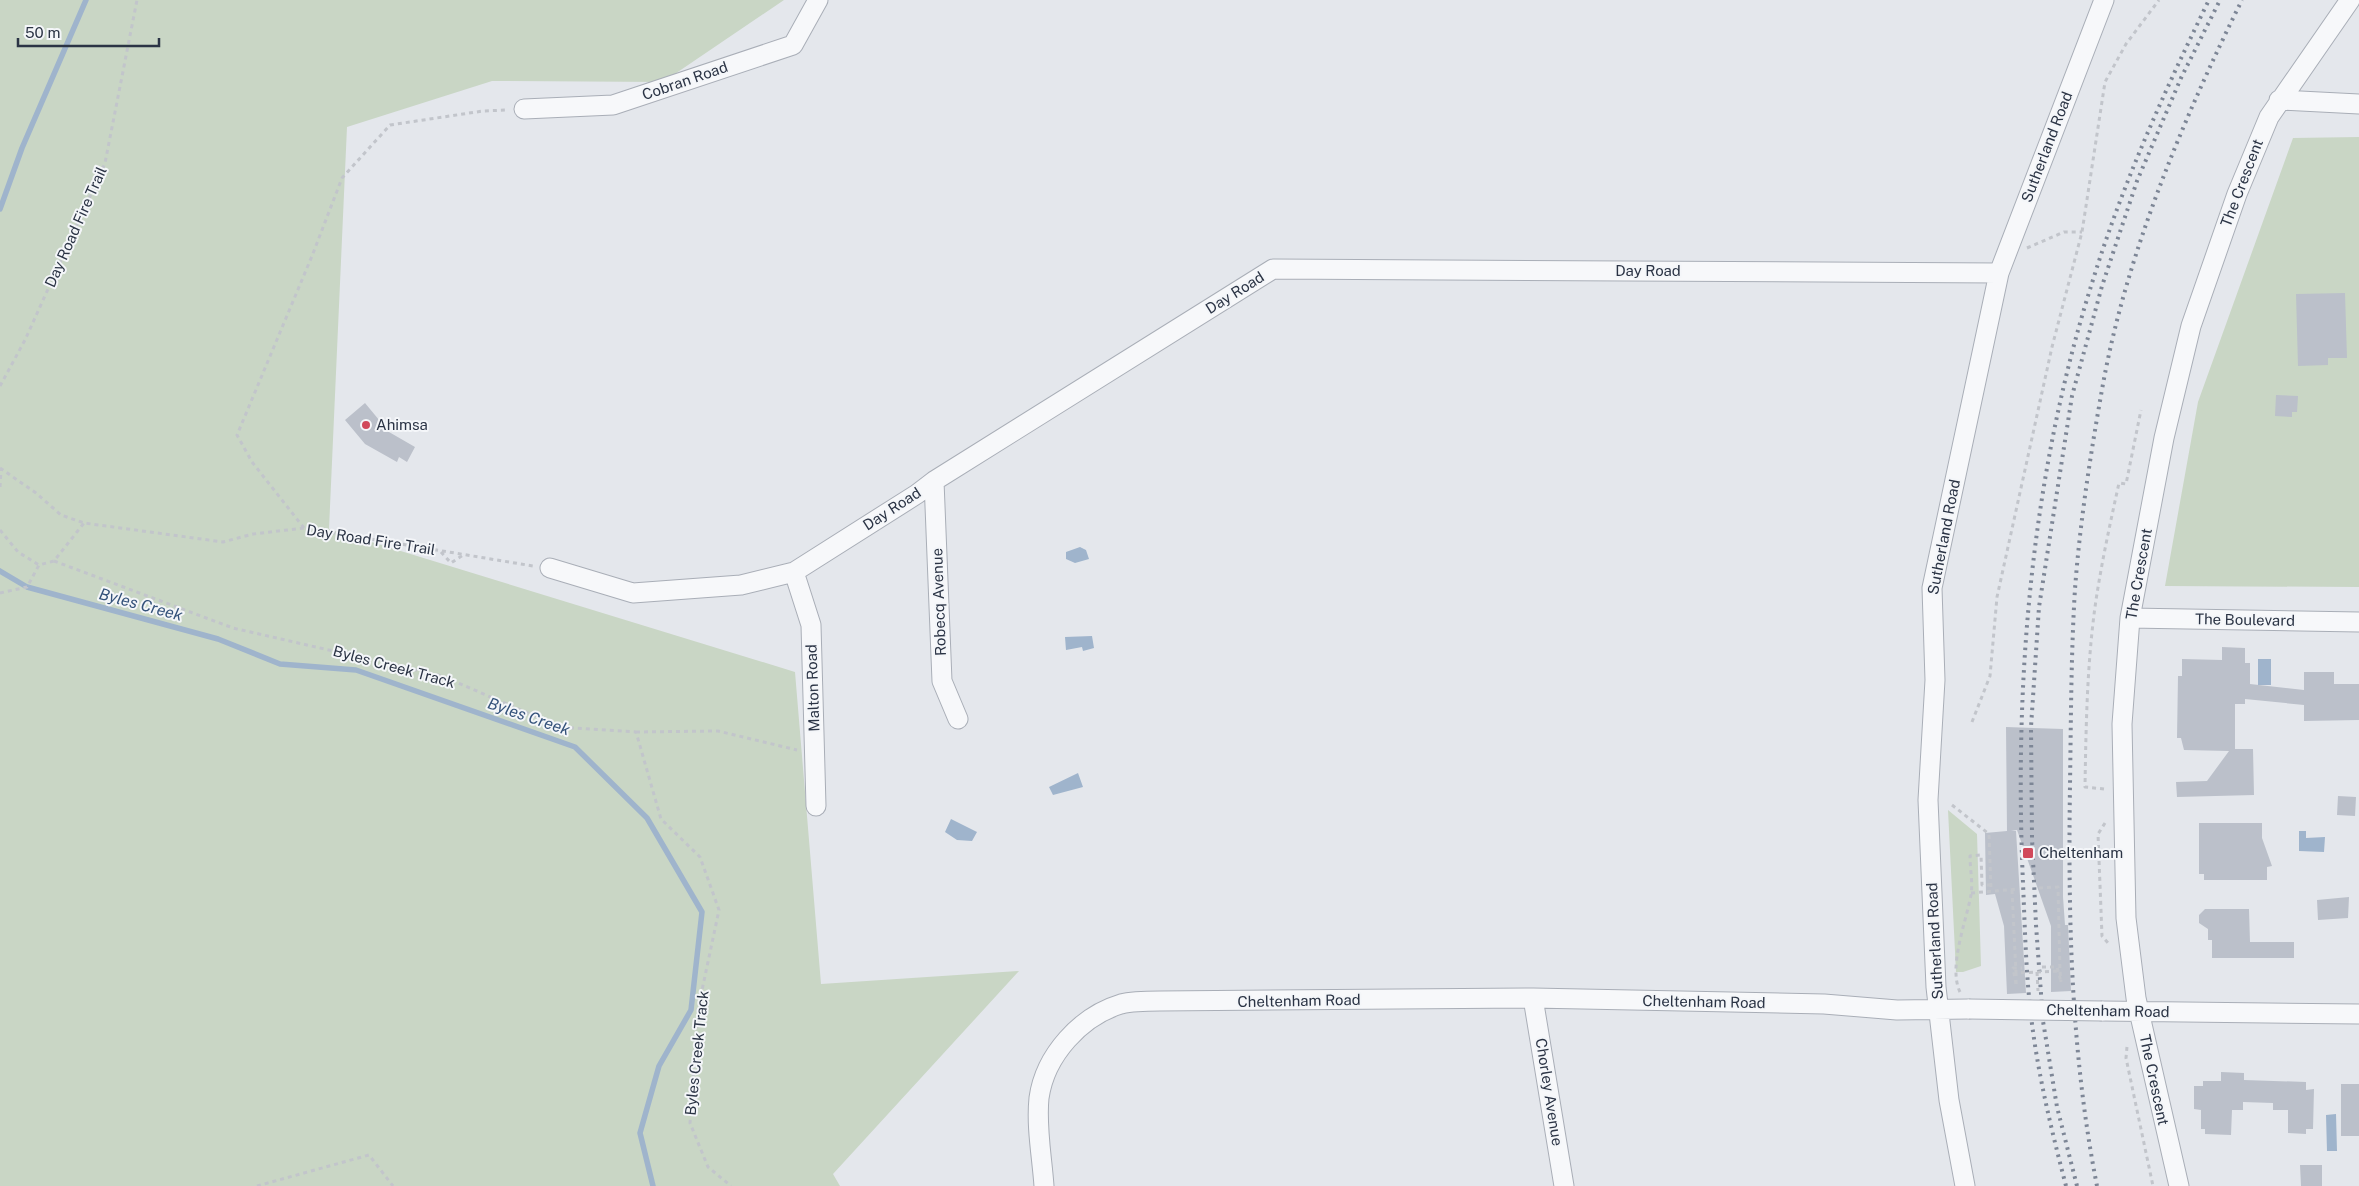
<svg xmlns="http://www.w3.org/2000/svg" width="2359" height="1186" font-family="'Public Sans',sans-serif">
	<rect width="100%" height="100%" fill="#e4e7ec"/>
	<path fill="#c9d6c5" d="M0,0H784L663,82L492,81L347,127L329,529L795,672L821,984L1019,971L833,1174L840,1186H0Z
		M2359,137V587L2165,586L2198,402L2293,138Z
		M1948,810L1977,834L1981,966L1963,972H1956Z"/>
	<path fill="#9fb4cc" d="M1080,547L1086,550L1089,559L1075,563L1066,559V552Z
		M1092,636L1094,648L1083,651L1082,647L1066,650L1065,637Z
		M2258,659H2271V685H2258Z
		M1078,773L1083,787L1053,795L1049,787Z
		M951,819L977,832L972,841L957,840L945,832Z
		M2299,831H2306V838L2325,837L2324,852L2299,851Z
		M2336,1114L2337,1151H2327L2326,1115Z"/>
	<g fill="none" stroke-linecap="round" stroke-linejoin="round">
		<path stroke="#9fb4cc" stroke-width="5.5" d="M0,209L22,148L86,0
			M0,571L27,587L218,639L280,664L356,670L575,747L647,818L702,912L691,1010L659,1066L640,1133L653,1186"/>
	</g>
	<path fill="#bbc0ca" d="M2345,293L2347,358H2328V365L2298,366L2296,294Z
		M2276,395L2298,396L2297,412H2292V417L2275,416Z
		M365,403L389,432L415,447L407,462L399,457L397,462L365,444L345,420Z
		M2222,647L2245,648V663H2250V684L2304,690V672H2334V684H2359V720L2304,721V705L2245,699V704H2235V749H2253L2254,795L2177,797L2176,782L2207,781L2229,751L2184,750L2181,738H2177L2178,676H2182V659L2222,660Z
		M2006,727L2063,729V897L2065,925H2068L2071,991L2051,992V926L2017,830L2011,831H2016L2026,993L2007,994L2004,926L1995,894L1986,895L1985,833L2007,831Z
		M2338,796L2356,797L2355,816L2337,815Z
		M2199,823H2262V838L2272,866L2267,867V880H2204V874H2199Z
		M2349,897L2348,918L2318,920L2317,900Z
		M2205,909H2249L2250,942H2294V958H2212V940H2208V929L2199,923V915Z
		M2221,1072L2244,1073V1080L2306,1082V1090L2314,1089L2313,1129H2306V1134L2288,1133V1110H2273V1103L2243,1102V1110H2232L2231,1135L2205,1134V1129H2201V1110L2194,1109V1086H2203V1081H2221Z
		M2341,1084H2359V1136H2341Z
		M2300,1165H2322V1186H2301Z"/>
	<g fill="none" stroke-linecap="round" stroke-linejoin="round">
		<defs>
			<path id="minor" d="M2279,100L2359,104
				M524,109L613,105L793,45L818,0
				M934,481L942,681L958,719
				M550,568L633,593L741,585L794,572L917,494L934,481L1273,269L1999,273
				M794,572L811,625L816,806
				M2130,618L2359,622
				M1533,998L1564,1186
				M2102,1011L2359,1014
				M1044,1186C1042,1157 1036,1127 1039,1098C1045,1055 1081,1016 1121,1004C1133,1001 1147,1001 1160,1001L1533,998L1824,1004L1897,1010L1969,1009
				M1965,1186L1949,1100L1936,987L1928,800L1935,680L1932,588L1999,273L2104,0
				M2179,1186L2136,998L2126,918L2122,724L2130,618L2164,438L2191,326L2237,194L2269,117L2350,0"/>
		</defs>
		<use href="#minor" stroke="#a9aeb7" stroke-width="21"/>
		<path stroke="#c2c5cb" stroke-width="3" stroke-dasharray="4 4" stroke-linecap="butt" d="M2027,248L2064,232H2082
			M0,386L25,340L105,163L137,0
			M0,468L36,493L61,515L84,523L223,542L253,534L304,528L533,566
			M0,487L1,470
			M304,528L252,462L237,435L312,256L342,178L390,125L483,111L506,110
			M0,530L18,552L39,565
			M441,552L451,563L463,555
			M54,561L233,628L442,676L560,727L636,732L661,819L700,857L719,910L698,1009L690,1123L708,1167L731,1186
			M0,593L27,587L39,565L54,561L84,523
			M1972,722L1990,676L1997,597L2052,347L2082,232L2105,82L2126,44L2159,0
			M636,732L718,731L797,750
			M2104,789L2085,787C2086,726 2087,666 2095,607C2101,565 2110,524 2119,483L2126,484L2141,410
			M1952,805L1989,834L1991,891
			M2105,823L2098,834L2102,936L2109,944
			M2039,888L2058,887L2060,971
			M2012,890L2016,973
			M1971,893L2019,889
			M2042,967H2057L2061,982
			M2037,972L2038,991
			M2016,984L2013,968H2022
			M1960,992C1948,967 1966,922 1971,895C1973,883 1970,869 1970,856L1981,855L1982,885H1990
			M2127,1047L2126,1058L2153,1186
			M257,1186L369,1155L393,1186"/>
		<use href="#minor" stroke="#f7f8fa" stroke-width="19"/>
		<path stroke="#7d8696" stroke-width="4" stroke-dasharray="2.5 5" stroke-linecap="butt" d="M2066,1186C2052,1132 2039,1079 2032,1024C2026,978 2025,930 2023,883C2014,682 2031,476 2092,283C2122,185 2164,92 2209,0
			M2077,1186L2057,1107L2043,1021L2036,925L2032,838L2031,727L2039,607L2072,396L2102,286L2137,181L2181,78L2220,0
			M2097,1186C2071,1054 2068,919 2070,785C2071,720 2071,654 2075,589C2080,521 2091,451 2103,384C2127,253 2183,119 2242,0"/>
		<defs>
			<path id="minor-bridge" d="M1969,1009L2102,1011"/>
		</defs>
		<use href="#minor-bridge" stroke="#a9aeb7" stroke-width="21" stroke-linecap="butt"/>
		<path stroke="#c2c5cb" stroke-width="3" stroke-dasharray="4 4" stroke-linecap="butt" d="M2016,984V973L2060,971L2061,982"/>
		<use href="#minor-bridge" stroke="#f7f8fa" stroke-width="19"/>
	</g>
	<g fill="#d1495b" stroke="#f4f6f9" stroke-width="2">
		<circle cx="366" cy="425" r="5"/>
		<rect x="2022" y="847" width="12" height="12" rx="2.5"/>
	</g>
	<g text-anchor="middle" stroke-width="4" stroke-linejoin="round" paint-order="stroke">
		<g font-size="15" fill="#2b3445" stroke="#f4f6f9">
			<text transform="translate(685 81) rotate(-19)" y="5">Cobran Road</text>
			<text transform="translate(2047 147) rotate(-69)" y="5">Sutherland Road</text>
			<text transform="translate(2242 183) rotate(-69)" y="5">The Crescent</text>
			<text transform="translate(76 227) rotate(-66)" y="5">Day Road Fire Trail</text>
			<text x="1648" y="276">Day Road</text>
			<text transform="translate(1235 293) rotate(-32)" y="5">Day Road</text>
			<text transform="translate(892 509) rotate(-33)" y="5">Day Road</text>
			<text transform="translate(1944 537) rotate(-79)" y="5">Sutherland Road</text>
			<text transform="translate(371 540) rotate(9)" y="5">Day Road Fire Trail</text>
			<text transform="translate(2139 574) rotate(-80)" y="5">The Crescent</text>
			<text transform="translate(939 602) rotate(-92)" y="5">Robecq Avenue</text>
			<text transform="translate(2245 620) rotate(1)" y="5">The Boulevard</text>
			<text transform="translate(394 667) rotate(15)" y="5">Byles Creek Track</text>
			<text transform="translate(813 688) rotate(-92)" y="5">Malton Road</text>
			<text transform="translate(1935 941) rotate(-93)" y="5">Sutherland Road</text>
			<text transform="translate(1299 1001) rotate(-1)" y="5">Cheltenham Road</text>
			<text transform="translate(1704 1002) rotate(1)" y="5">Cheltenham Road</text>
			<text transform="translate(2108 1011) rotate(1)" y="5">Cheltenham Road</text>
			<text transform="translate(697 1053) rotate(-84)" y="5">Byles Creek Track</text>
			<text transform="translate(2154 1080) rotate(78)" y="5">The Crescent</text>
			<text transform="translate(1549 1092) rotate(81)" y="5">Chorley Avenue</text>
		</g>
		<g font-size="15" fill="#2b3445" stroke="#f4f6f9" text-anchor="start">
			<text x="376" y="430">Ahimsa</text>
			<text x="2039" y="858">Cheltenham</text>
		</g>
		<g font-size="16" font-style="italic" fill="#34527a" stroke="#f4f6f9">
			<text transform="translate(141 604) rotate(15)" y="6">Byles Creek</text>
			<text transform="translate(529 716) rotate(19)" y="6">Byles Creek</text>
		</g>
	</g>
	<path d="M18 38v8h141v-8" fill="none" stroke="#2b3445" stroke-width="2.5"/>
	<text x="25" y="38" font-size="15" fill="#2b3445" stroke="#f4f6f9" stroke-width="4" paint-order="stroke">50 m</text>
</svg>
